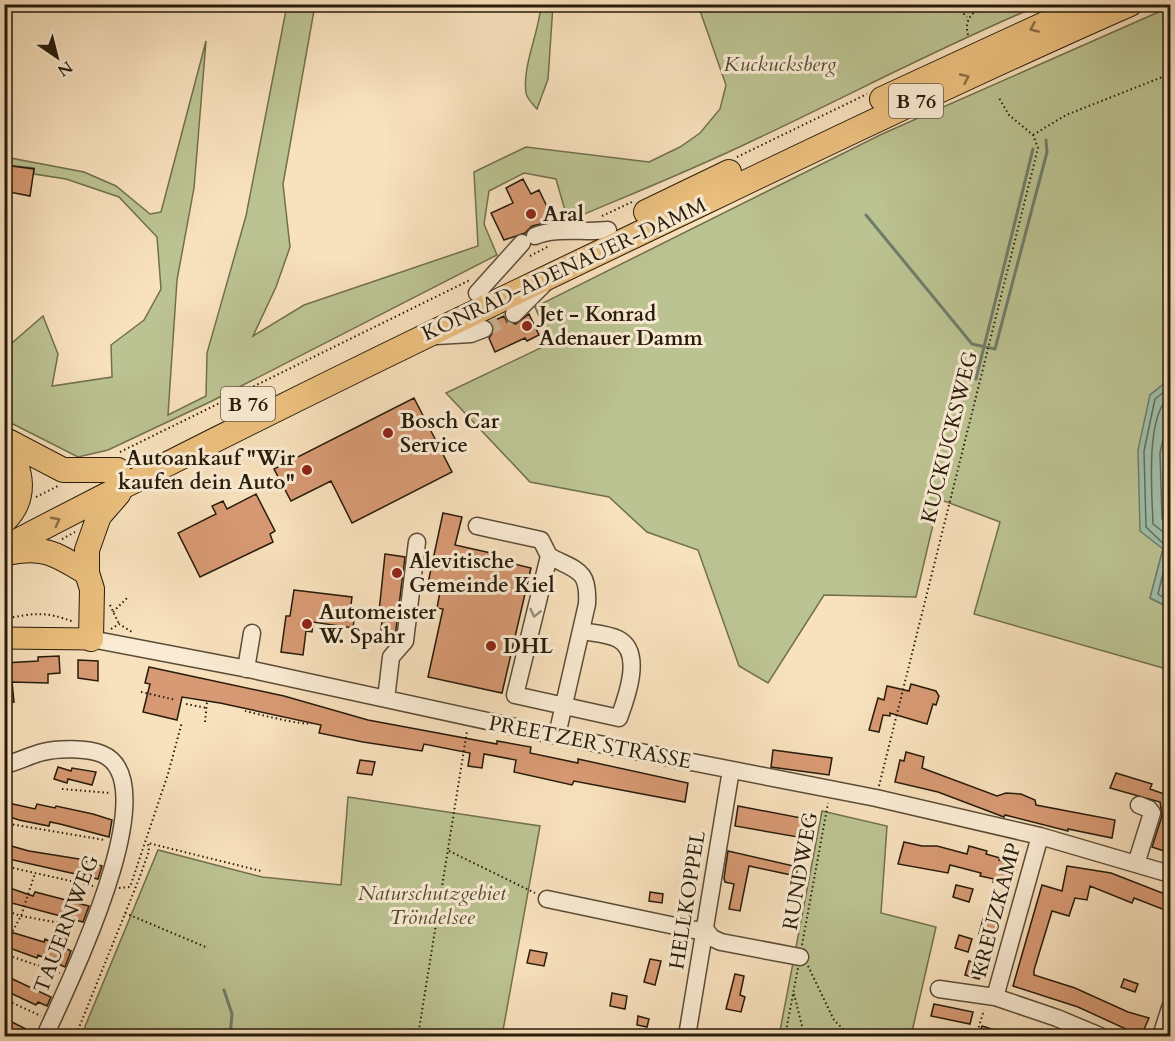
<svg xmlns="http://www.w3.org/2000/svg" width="1175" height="1041" font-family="Cardo,serif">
	<rect width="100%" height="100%" fill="#f8e1bd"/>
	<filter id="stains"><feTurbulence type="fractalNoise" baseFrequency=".00333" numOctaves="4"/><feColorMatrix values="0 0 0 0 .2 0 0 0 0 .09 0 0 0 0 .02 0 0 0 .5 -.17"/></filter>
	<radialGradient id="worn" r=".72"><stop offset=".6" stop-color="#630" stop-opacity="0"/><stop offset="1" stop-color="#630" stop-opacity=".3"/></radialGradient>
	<path fill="#bcc392" stroke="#726f4e" stroke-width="1.5" d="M287,5H315L283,184L290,247L276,287L253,336L304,305L478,246L474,172L526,147L649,162L680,147L700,133L720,109L726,85L698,5H1040C942,46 848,96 752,141C692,170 629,195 568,221L556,179L524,173L489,191L484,224L497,255L212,401L108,450L78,457L5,420V349L43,316L58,354L52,386L112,377L111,345L144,320L161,289L157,237L119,197L66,179L34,174V168L5,165V157L84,172L116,186L150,214L161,212L206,41L194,188L177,280L168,415L206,396L207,353L246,216Z
		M541,5H553L548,79L537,109C533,104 527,99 526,93C522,66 539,33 541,5Z
		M1170,7V379L1150,395L1163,549L1150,598L1170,608V670L974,614L1000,522L939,499L916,597L824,595L768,683L739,666L698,550L647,532L609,497L530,482L446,393L551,343L535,307L882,134Z
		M348,797L540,826L502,1036H100L84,1029L158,850L262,877L341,885Z
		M822,811L887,826L881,913L936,927L911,1036H779Z"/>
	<path fill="#9fbeaa" stroke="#6f7d6a" stroke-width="1.5" d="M1170,379V608L1150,598L1163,549L1140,531L1138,450L1150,395Z"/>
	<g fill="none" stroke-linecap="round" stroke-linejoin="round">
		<path stroke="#636c5a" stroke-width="1.5" d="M1170,387L1155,399L1144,451L1146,527L1169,549L1158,594L1170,602
			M1170,396C1145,415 1152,493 1153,524L1170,537
			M1170,408L1160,453L1162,519L1170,526"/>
		<path stroke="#6f7d6a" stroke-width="3" d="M866,215L972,344L995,349L1047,152L1046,140
			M976,379L1033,149
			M224,990L232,1014L230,1036"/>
	</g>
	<path fill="#d89a74" stroke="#271b0a" stroke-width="1.5" d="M4,165L34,169L30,196L4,191Z
		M523,179L531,194L539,190L554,221L532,226L525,233L504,240L491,213L513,203L506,188Z
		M529,314L539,335L527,341L525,338L495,352L489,338L494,331L491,322L504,316L507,322L516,324Z
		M414,398L452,472L352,523L331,481L291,501L274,469Z
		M256,494L275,531L270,534L273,542L200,577L178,533L216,514L212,506L223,501L227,509Z
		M443,513L462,517L455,545L491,553L498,556L497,560L531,568L502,693L428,677L443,609L437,608L440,592L429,590L430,584L428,583Z
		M385,554L405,557L395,637L391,641L380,639L383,612H379Z
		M294,590L352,597L349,619H354L353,628L313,622L312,632L306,631L303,655L281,652L286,616H290Z
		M59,656L60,673L48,674V683L12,682L14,702L4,703V663L38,661V657Z
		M78,660L98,661V681L78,678Z
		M149,667L284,696L368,720L497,744V741L531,747L530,753L578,763V759L688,783L685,802L574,781L572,785L514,772L516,760L484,754L482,768L468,766L470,753L424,744L422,751L363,742L319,733L321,725L220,703L182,697L177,720L143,712L150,684L145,683Z
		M911,684L936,691L939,696L936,705L933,704L927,724L890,713V716L883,715L879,732L869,730L878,698L884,700L887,686L909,691Z
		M773,750L832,758L829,775L771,767Z
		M906,752L924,757L922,768L997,796L1006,793L1021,794L1035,800L1036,805L1115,820L1112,838L1068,829V831L1005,815L1004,817L938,792L895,782L900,760L904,761Z
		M360,760L375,762L372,775L357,773Z
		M58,767L71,771L72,768L96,772L92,785L68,779L67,783L54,779Z
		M1116,773L1152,784L1150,789L1170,796V853L1152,847L1162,816L1160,802L1110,788Z
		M4,802L35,809L37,804L55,808L56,806L93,814L112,820L109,837L60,824L50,822L49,826L19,820L4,815Z
		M738,806L812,820L809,839L735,826Z
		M904,842L922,846H937L967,854L969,846L987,851L986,854L1000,858L999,860L1017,865L1011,887L993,882L994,879L980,876L981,873L950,865L948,873L898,864Z
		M4,844L29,851L79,859L102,866L98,879L4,858Z
		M728,851L798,867L796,876L749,866L740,911L729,909L734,884L725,882L724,878Z
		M1067,866L1111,873L1170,896V912L1134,898L1132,903L1090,886L1087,900L1075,898L1069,916L1052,911L1034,970V975L1075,988L1128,1012L1149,1018L1141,1036L1078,1007L1013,986L1042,885L1062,891Z
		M956,885L973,889L969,902L953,897Z
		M4,886L33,896L35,892L89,906L83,922L4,901Z
		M650,892L663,894L662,903L649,901Z
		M983,919L997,923L992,937L979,934Z
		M4,930L44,942L45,939L71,951L65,967L38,955L37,958L4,946Z
		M959,935L972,939L968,952L955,948Z
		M530,950L547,953L544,966L527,963Z
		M650,959L661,961L655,985L644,982Z
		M969,961L984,965L979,979L965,975Z
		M735,974L744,976L740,995L745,997L741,1012L726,1009Z
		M4,975L51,997L47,1006L38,1002L36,1005L4,990Z
		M1124,979L1138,984L1135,992L1121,987Z
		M612,993L627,996L625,1009L610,1006Z
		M934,1004L973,1012L970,1024L931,1016Z
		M638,1016L649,1019L647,1027L637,1025Z
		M4,1018L28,1030L24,1036H9L4,1034Z
		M982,1026L1011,1035V1036H979Z"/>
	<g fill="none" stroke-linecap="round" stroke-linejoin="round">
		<path stroke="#ceb999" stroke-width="16" stroke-dasharray="16 8" stroke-linecap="butt" d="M484,329L514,314"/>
		<defs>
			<path id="minor" d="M535,236C555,227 585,233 608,230
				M477,293L522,243
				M514,314L543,285
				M436,336L471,334L484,329
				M477,526L541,540L549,556L515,695L619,718C626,699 644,652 618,639C608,634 592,633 581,631
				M549,556C577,571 589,569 587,604L557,735
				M91,639L253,670L538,732L876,798L1040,836L1170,874
				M246,669L252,633
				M386,699L391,657L405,641L417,542
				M4,765C18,762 30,755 43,752C58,748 88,748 102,754C170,782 64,992 45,1036
				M1136,864L1152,813L1149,809L1139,805
				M547,899L694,930L705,929
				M705,929L712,938L721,942L800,957
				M939,989L995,997L1057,1018L1100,1036
				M995,997L1040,836
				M687,1036L731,770
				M1161,1036L1170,1008"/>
			<path id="major" d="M4,638L91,639"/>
			<path id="highway" d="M882,99L1088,4
				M646,212L729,172
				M4,439L63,470H118
				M4,521C29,497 20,470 8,442
				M4,548C235,427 468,315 703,203C844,135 986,67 1130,4
				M6,553C43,545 56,554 87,573
				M91,639L92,589L87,573V550L99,516L119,493"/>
		</defs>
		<use href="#minor" stroke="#5b4c37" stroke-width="19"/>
		<use href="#major" stroke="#271b0a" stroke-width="23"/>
		<use href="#highway" stroke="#271b0a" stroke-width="26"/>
		<path stroke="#271b0a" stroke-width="2" stroke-dasharray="1.5 3" stroke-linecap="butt" d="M954,4L967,17
			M968,35C964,19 972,13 985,4
			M1033,135L1066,115L1170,74
			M737,157L867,94
			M602,216L632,202
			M530,256L549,246
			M120,452L470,280
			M36,497L58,486
			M62,539L75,532
			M110,605L119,624
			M113,612L128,597
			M4,619C34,613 45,611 74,622
			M111,629L119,624L132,632
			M141,692L176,700
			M186,704L207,708
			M245,711C258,714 303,726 312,723
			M205,722L207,702
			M879,786L1038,148L1033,135L1009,115L999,98
			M62,789L110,793
			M4,823L105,840
			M449,851L535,893
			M4,866L93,886
			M119,888L130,887L168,774L182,722
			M4,910L21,916L77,926
			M125,913L208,948
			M802,945L828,803
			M4,947L21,916L35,873
			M4,954L60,973
			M808,966L834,1020L850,1036
			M794,994L803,1030L811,1036
			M4,999L41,1016
			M78,1030L139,879L149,851L148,843L261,871
			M418,1036L467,731
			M785,1036L798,968
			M976,1036L984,1010"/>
		<use href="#minor" stroke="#faecd4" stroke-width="16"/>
		<use href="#major" stroke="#ecc07e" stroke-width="21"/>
		<use href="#highway" stroke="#ecc07e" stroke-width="24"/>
	</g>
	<defs><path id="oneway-chevron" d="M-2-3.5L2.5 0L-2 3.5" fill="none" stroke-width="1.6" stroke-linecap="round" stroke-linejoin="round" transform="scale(1.5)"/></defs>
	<g stroke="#8a6e44">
		<use href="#oneway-chevron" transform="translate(1034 28) rotate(156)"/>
		<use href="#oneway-chevron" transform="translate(965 78) rotate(-25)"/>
		<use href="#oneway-chevron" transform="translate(56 521) rotate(-28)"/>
	</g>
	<use stroke="#9b8e79" href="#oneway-chevron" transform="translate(535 613) rotate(103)"/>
	<g fill="#8f2418" stroke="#faecd4" stroke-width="2">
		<circle cx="531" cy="214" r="6"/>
		<circle cx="527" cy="326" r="6"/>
		<circle cx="388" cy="433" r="6"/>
		<circle cx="307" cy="470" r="6"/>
		<circle cx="397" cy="573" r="6"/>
		<circle cx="307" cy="624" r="6"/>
		<circle cx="491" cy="646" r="6"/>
	</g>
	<g text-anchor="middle" stroke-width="6" stroke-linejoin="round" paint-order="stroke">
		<g fill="#faecd4" stroke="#665a47" stroke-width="1.5">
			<rect x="889" y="84" width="54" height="34" rx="4.5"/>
			<rect x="221" y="387" width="54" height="34" rx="4.5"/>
		</g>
		<g font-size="20" font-weight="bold" fill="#271b0a">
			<text x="916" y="108">B 76</text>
			<text x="248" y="411">B 76</text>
		</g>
		<g font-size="21" font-style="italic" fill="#544d33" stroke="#faecd4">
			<text x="780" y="71">Kuckucksberg</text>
			<text x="432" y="900">Naturschutzgebiet<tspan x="432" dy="24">Tröndelsee</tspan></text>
		</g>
		<g font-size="21" font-weight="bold" fill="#271b0a" stroke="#faecd4" text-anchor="start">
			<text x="543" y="221">Aral</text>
			<text x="539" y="321">Jet - Konrad<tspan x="539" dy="24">Adenauer Damm</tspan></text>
			<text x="400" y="428">Bosch Car<tspan x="400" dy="24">Service</tspan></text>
			<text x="295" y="465" text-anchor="end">Autoankauf "Wir<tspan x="295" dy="24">kaufen dein Auto"</tspan></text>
			<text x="409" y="568">Alevitische<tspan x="409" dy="24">Gemeinde Kiel</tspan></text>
			<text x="319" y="619">Automeister<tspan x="319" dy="24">W. Spahr</tspan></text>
			<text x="503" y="653">DHL</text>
		</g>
		<g font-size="21" fill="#271b0a" stroke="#faecd4">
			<text transform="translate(564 269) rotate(-25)" y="7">KONRAD-ADENAUER-DAMM</text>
			<text transform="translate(949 437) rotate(-76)" y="7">KUCKUCKSWEG</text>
			<text transform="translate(590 742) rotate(11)" y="7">PREETZER STRASSE</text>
			<text transform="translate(800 871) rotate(-80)" y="7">RUNDWEG</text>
			<text transform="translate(687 900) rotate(-81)" y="7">HELLKOPPEL</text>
			<text transform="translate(996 910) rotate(-75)" y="7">KREUZKAMP</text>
			<text transform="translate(66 924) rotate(-69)" y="7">TAUERNWEG</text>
		</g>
	</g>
	<rect width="1175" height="1041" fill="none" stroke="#f8e1bd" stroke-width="24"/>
	<rect x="6" y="6" width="1163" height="1029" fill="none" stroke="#271b0a" stroke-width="3"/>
	<rect x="12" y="12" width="1151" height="1017" fill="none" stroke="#271b0a" stroke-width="1.5"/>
	<g transform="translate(57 57) rotate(145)" stroke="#faecd4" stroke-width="4.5" paint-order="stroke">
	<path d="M0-4.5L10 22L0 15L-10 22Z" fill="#271b0a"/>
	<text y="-9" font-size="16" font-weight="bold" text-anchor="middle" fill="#271b0a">N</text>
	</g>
	<rect width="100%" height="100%" filter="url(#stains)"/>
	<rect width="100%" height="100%" fill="url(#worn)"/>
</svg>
